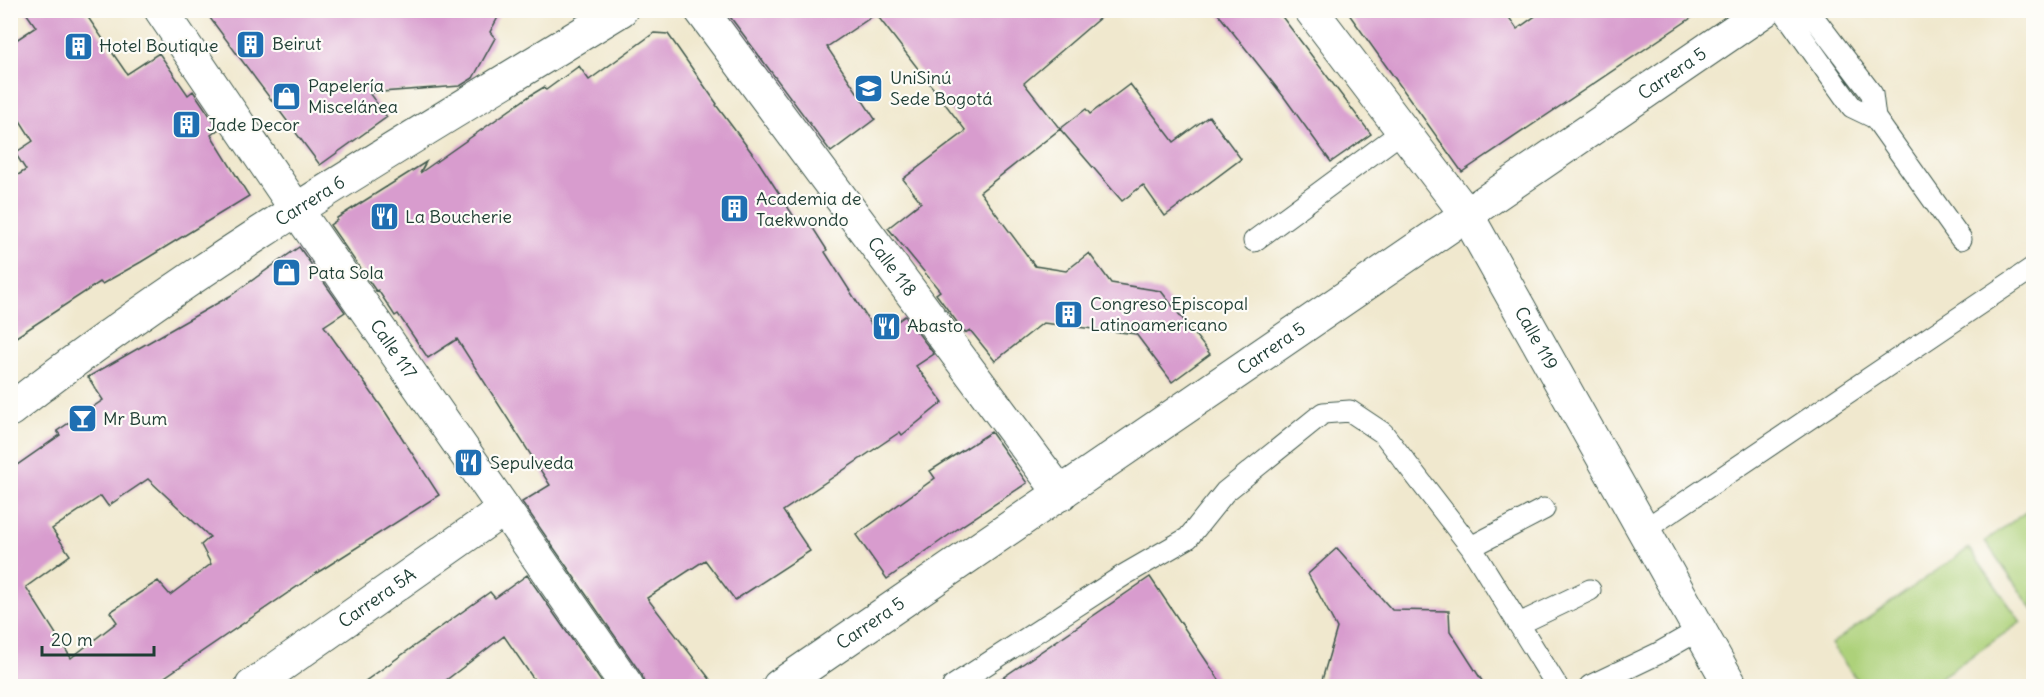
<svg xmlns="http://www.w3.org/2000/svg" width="2044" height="697" font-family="Delius,sans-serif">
	<rect width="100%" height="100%" fill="#fdfcf7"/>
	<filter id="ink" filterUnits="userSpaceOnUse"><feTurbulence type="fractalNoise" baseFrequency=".0167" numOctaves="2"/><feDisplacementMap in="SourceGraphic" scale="12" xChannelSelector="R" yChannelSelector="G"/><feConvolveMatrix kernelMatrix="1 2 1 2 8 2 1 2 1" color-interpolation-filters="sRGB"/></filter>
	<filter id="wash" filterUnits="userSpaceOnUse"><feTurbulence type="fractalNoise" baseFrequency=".008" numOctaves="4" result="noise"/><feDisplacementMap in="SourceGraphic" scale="24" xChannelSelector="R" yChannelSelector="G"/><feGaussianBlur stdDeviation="1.35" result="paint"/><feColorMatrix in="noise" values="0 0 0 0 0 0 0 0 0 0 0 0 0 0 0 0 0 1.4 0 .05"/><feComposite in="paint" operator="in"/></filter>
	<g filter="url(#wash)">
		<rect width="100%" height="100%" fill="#f0e8ce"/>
		<path fill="#add17a" stroke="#668757" stroke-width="1.5" d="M2033,507V610L1985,541Z
			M1969,548L2021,622L1928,686H1861L1831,644Z"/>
		<g id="blocks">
			<path fill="#d89cce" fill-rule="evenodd" d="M24,10H83L127,74L159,53L188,95L193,91L219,129L211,135L249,196L141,262L102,284L100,282L10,341V180L26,170L15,153L33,141L10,105V44L36,27Z
				M204,10H502L490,32L495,38L473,78L460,86L369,93L387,117L320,165Z
				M725,10H1109L1024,83L1060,129L980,192L1035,266L1066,271L1089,253L1111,283L1161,291L1210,354L1172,382L1136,334L1043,323L995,361L970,330L965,333L936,294L940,291L888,228L921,202L903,179L966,131L876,14L827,47L875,119L831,152Z
				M1215,10H1277L1371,134L1331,162L1284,97Z
				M1346,10H1504L1517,29L1544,10H1703L1462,172Z
				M654,33L668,34L717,104L716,105L758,161L798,223L806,217L827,250L825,252L878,335L905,316L934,354L916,366L943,402L902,435L900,432L783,511L810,551L735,600L705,560L647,598L716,687H645L642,675L522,502L550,485L457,339L428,358L398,314L395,316L378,290L376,291L330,225L337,220V218L426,162L420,173L531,95L544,87L546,90L579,66L589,80Z
				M1130,84L1174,142L1209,116L1241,159L1165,216L1143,185L1122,201L1060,129L1086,109L1090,114Z
				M299,247L345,312L324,326L386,413L439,495L320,571L150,687H18L10,675V470L60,435L57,431L103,400L88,377L230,296ZM148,479L210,537L201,545L211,564L170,595L158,581L110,612L117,622L71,658L26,587L70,555L52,529L101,496L108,506Z
				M991,432L1027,483L963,525L887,579L856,535L935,478L930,471Z
				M1337,548L1392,610L1449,611L1450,631L1486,687H1320L1337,628L1308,574Z
				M527,575L605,687H539L504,636L437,687H357L490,592L495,598Z
				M1150,577L1224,687H989Z"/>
		</g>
	</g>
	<g filter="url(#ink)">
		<use href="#blocks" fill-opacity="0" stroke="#3e574b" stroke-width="1.5"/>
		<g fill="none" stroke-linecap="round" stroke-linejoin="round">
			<defs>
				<path id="service" d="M1783,10L1852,107L1875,118
					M1808,10L1872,94L1875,118L1961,239
					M1254,241L1403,131
					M1644,530L2034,267
					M1471,547L1544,509
					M1519,624L1590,590
					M953,686L1124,575L1188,538L1225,492L1323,413L1350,411L1383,433L1471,547L1557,686
					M1590,686L1657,654L1699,630"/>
				<g id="minor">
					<path id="s1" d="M161,10L296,209L627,686"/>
					<path id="s2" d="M701,10L1061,494"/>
					<path id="s3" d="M1311,10L1467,215L1731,686"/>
					<path id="s4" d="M10,410C202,259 414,137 621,10"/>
					<path id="s5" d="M252,686L504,509"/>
					<path id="s6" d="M779,686L1765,10"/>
				</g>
			</defs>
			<use href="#service" stroke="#3e574b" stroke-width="23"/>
			<use href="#minor" stroke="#3e574b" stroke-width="35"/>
			<use href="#service" stroke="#fff" stroke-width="21"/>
			<use href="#minor" stroke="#fff" stroke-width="33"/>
		</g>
	</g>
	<defs>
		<symbol id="building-square" viewBox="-11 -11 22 22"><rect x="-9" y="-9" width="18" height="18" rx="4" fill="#1f6fb2" stroke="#fdfcf7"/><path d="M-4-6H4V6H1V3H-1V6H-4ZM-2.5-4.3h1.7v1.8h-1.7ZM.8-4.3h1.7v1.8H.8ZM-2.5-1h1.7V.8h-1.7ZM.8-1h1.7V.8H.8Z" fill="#fff"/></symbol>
		<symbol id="university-square" viewBox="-11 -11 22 22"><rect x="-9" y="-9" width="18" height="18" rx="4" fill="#1f6fb2" stroke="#fdfcf7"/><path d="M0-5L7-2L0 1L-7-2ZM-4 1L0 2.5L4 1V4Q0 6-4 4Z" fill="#fff"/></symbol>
		<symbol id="shop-square" viewBox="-11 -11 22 22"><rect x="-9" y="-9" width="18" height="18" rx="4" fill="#1f6fb2" stroke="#fdfcf7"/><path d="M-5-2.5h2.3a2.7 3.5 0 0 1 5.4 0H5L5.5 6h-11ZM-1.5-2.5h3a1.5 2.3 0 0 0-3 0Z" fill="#fff"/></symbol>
		<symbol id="restaurant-square" viewBox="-11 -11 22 22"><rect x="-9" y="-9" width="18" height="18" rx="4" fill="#1f6fb2" stroke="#fdfcf7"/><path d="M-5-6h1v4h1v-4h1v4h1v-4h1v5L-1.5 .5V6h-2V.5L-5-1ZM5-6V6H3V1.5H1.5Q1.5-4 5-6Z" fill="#fff"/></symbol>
		<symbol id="bar-square" viewBox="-11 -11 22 22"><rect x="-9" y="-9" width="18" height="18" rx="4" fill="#1f6fb2" stroke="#fdfcf7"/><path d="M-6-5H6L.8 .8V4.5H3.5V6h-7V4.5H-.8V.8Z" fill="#fff"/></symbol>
	</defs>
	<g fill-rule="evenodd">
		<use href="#building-square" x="234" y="28" width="33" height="33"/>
		<use href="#building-square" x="62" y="30" width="33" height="33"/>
		<use href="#university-square" x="852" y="72" width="33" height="33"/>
		<use href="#shop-square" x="270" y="80" width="33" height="33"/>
		<use href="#building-square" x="170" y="108" width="33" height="33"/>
		<use href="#building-square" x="718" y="192" width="33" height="33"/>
		<use href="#restaurant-square" x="368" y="200" width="33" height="33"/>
		<use href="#shop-square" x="270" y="256" width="33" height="33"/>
		<use href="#building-square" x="1052" y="298" width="33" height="33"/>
		<use href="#restaurant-square" x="870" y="310" width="33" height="33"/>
		<use href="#bar-square" x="66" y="402" width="33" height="33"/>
		<use href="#restaurant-square" x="452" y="446" width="33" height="33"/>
	</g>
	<g text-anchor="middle" stroke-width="4.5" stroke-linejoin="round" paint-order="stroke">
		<g font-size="18" fill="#1f3d34" stroke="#fdfcf7" text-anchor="start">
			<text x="272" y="50">Beirut</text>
			<text x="99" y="52">Hotel Boutique</text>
			<text x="890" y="84">UniSinú<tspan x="890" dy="21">Sede Bogotá</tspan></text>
			<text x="308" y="92">Papelería<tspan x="308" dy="21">Miscelánea</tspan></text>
			<text x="207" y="131">Jade Decor</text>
			<text x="756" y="205">Academia de<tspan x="756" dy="21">Taekwondo</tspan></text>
			<text x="405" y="223">La Boucherie</text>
			<text x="308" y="279">Pata Sola</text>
			<text x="1090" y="310">Congreso Episcopal<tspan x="1090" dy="21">Latinoamericano</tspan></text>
			<text x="907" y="332">Abasto</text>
			<text x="103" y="425">Mr Bum</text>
			<text x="490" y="469">Sepulveda</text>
		</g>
		<g font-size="18" fill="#1f3d34" stroke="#fdfcf7">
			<text dy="6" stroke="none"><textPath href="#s6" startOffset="1083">Carrera 5</textPath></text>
			<text dy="6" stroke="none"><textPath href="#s4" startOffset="366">Carrera 6</textPath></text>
			<text dy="6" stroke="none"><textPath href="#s2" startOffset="320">Calle 118</textPath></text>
			<text dy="6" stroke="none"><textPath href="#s3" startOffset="399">Calle 119</textPath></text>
			<text dy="6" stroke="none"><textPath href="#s1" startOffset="411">Calle 117</textPath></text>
			<text dy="6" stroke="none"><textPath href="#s6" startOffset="597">Carrera 5</textPath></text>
			<text dy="6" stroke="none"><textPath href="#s5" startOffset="153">Carrera 5A</textPath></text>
			<text dy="6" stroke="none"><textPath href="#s6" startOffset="111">Carrera 5</textPath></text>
		</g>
	</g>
	<rect width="2044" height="697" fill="none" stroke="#fdfcf7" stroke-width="36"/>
	<path d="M42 646v9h112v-9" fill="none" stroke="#1f3d34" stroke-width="3"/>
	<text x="51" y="646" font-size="18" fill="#1f3d34" stroke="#fdfcf7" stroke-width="4.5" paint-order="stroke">20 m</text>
</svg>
